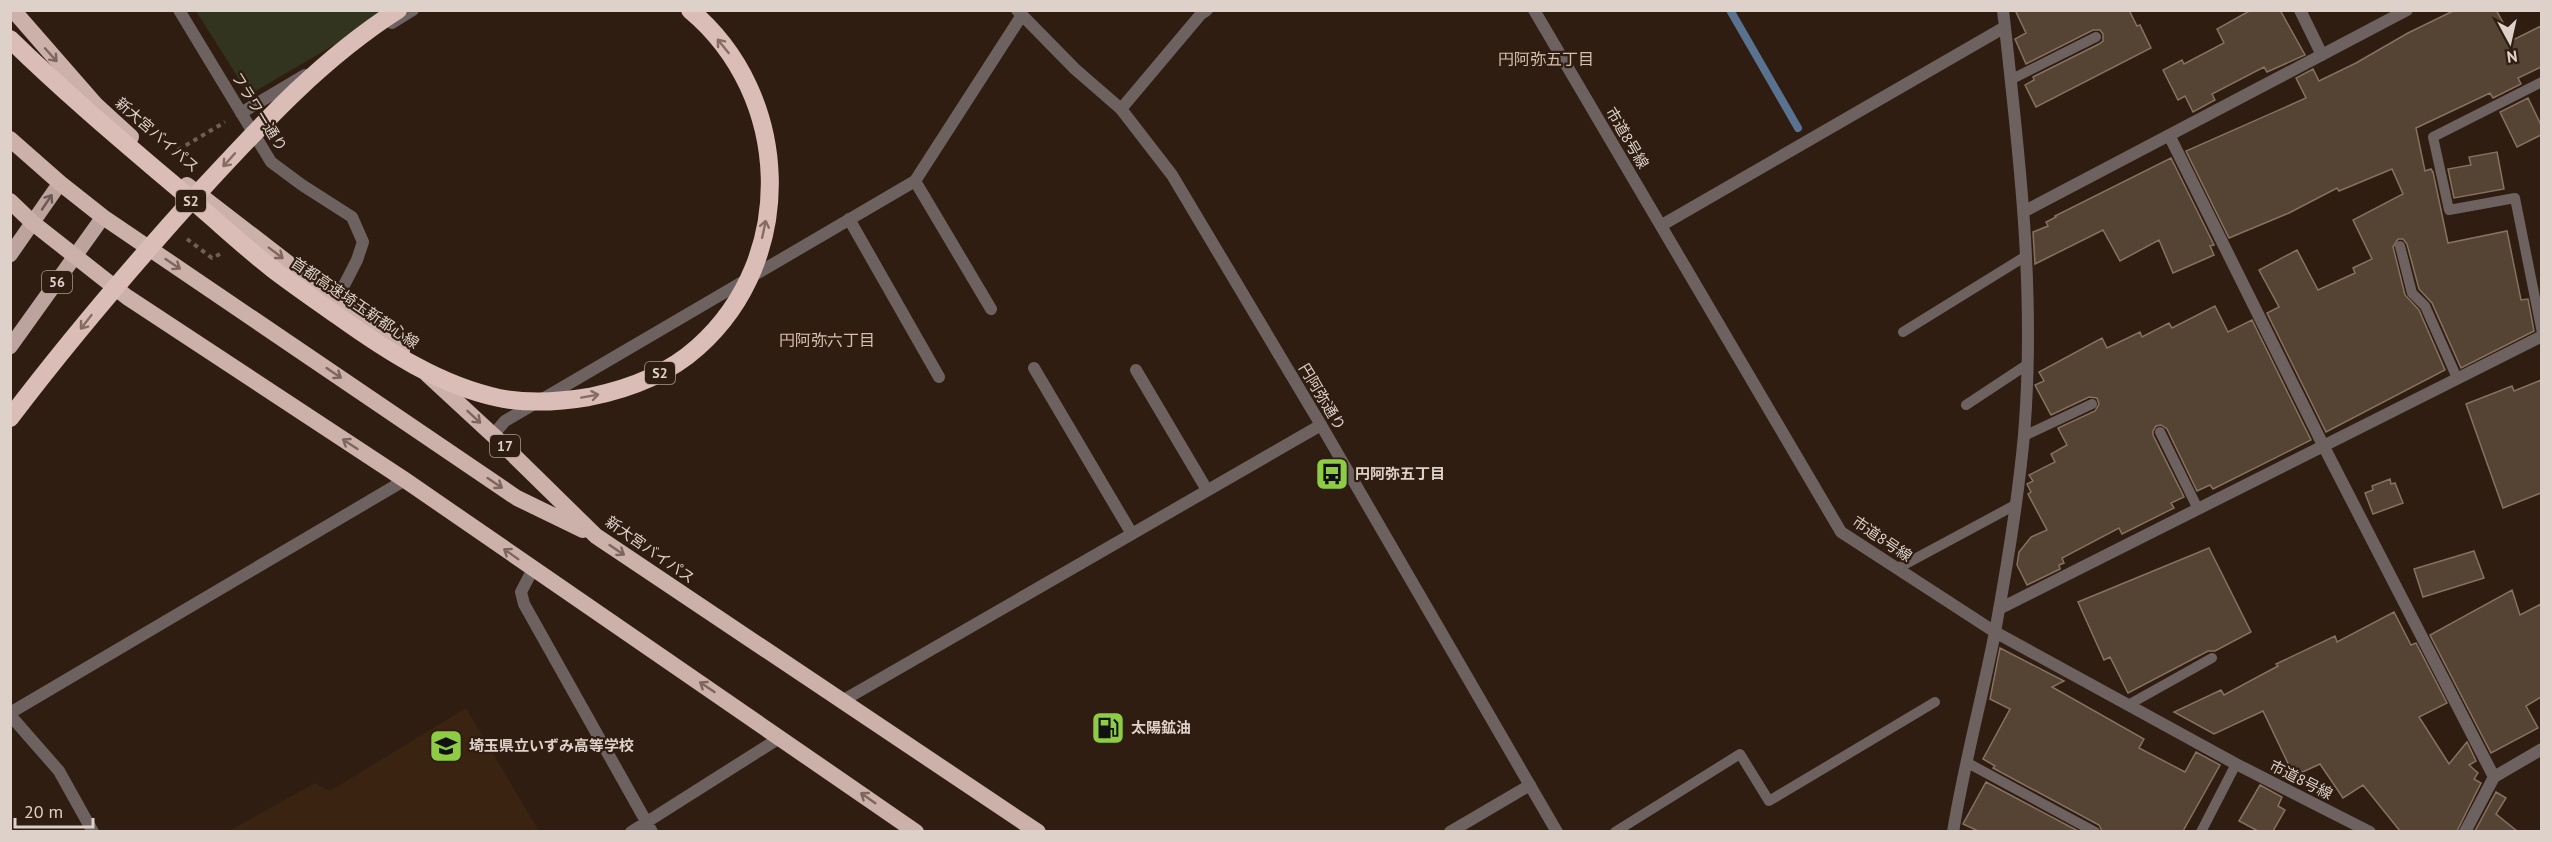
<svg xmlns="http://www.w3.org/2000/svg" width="2552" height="842" font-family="'PT Sans','Noto Sans JP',sans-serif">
	<rect width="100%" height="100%" fill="#2f1d11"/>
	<path fill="#3b2312" d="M466,708L539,831H229L315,783L330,791Z"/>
	<path fill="#32341f" d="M196,11H392L249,95Z"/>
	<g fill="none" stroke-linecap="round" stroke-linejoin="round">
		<path stroke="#587290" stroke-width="8" d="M1730,10L1798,128"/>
	</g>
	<path fill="#554333" stroke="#867261" stroke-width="1.5" d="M2015,10H2129L2137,26L2140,25L2151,48L2036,107L2025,85L2034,80L2033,77L2099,44L2103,41V34L2100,30H2093L2026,64L2015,39L2026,33Z
		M2251,10H2280L2305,55L2267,72L2264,67L2212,94L2215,100L2193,112L2185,96L2178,100L2163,70L2182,60L2184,64L2224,43L2217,29Z
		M2455,10H2496L2513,40L2541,26V67L2518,78L2521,84L2493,98L2490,93L2416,128L2425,171L2431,169L2433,172L2448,243L2507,231L2521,300L2528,299L2534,331L2461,368L2432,303L2419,289L2407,244L2403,239H2398L2393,247L2405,295L2419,310L2445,370L2326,432L2267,313L2279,307L2259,270L2297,250L2318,290L2355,273L2353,268L2372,259L2353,220L2403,194L2392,169L2339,191L2337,188L2289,213L2229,238L2186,151L2306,98L2296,78L2313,69L2319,81L2356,63L2408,33Z
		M2528,98L2541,125V135L2517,147L2500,112Z
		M2497,152L2504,189L2454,198L2448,169L2471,165L2469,157Z
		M2171,158L2214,245L2210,246L2214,255L2173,273L2159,240L2120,261L2103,230L2035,264L2033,232L2048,226L2046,222L2056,217L2055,216Z
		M2215,306L2228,332L2252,320L2311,440L2213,489L2210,485L2197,491L2167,429L2161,425L2156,426L2153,431V435L2184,497L2171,503L2174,508L2122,534L2119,528L2062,558L2064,563L2059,565L2060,569L2027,585L2017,565L2019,552L2031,537L2047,530L2028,494L2031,492L2027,484L2033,481L2029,475L2055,462L2051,454L2067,445L2058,428L2095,411L2099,404L2097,398L2089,397L2051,415L2035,385L2044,381L2039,372L2102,338L2107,348L2140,332L2142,337L2169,323L2172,328Z
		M2541,380V493L2503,508L2466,404L2512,386L2514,391Z
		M2390,479L2391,484L2395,483L2403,503L2373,514L2365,493L2373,490L2372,486Z
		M2209,548L2251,632L2215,651H2208L2128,693L2110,657L2104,660L2078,602Z
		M2474,551L2484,578L2423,597L2414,569Z
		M2512,590L2520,615L2541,604V697L2526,706L2538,728L2491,753L2430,635Z
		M2394,612L2411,645L2416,643L2447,703L2419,717L2449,764L2467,742L2476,761L2469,765L2478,773L2474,779L2481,783L2457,831H2400L2363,785L2343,798L2320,764L2294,776L2263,711L2214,734L2174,712L2221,690L2224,695L2278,666L2276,664L2335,636L2337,642Z
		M2000,648L2064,681L2052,687L2144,739L2139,748L2185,772L2196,752L2220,765L2183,831H2102L2099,825L1993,768L1995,766L1983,759L2010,709L1990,699Z
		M1986,782L2078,831H1978L1963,824Z
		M2260,785L2282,797L2278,806L2285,810L2273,831H2258L2239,821Z
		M2496,792L2506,798L2496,814L2517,831H2475Z"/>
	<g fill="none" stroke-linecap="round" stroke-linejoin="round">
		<path stroke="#6e5f54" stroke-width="4" stroke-dasharray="4.5 4.5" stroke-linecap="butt" d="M178,150L225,122
			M187,239L212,258L220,254"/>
		<path stroke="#6e6260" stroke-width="10" d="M2012,79L2096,37
			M2542,82L2433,137L2449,210L2515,198L2542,333
			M2400,246L2412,293L2425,306L2457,378
			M1903,332L2026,256
			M1966,405L2028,364
			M2160,432L2197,507
			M2024,436L2092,404
			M1898,568L2015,505
			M2128,705L2212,658
			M1966,762L2095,832
			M1615,832L1740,754L1769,801L1935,702
			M2201,832L2236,764"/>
		<path stroke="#6e6260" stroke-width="12" d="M179,10L271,162L302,185L352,217L363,242L357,260L337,299
			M1534,10L1841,532L1995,632L2236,764L2370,832
			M2300,10L2322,55
			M392,23L413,10
			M1121,109L1201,14L1207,10
			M241,113L305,75
			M2169,135L2323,445L2494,777
			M915,181L991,309
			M2025,211L2407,10
			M849,219L939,377
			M1662,225L2005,27
			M1034,368L1132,534
			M1136,370L1207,490
			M493,435L505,421L915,181L1022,15
			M533,569L521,592L524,604L652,832
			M1999,609L2542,336
			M842,701L1321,425
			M10,713L405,480
			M10,715L59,771L93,832
			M631,832L781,737
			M1450,832L1530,785
			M1953,832C1964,764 1982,699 1995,632C2007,567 2018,500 2024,435C2036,292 2019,152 2003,10
			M2465,832L2494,777L2542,749"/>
		<path stroke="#6e6260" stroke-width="12" d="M1017,10L1075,69L1121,109L1172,175L1321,425L1557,832"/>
		<path stroke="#bca39e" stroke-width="15" d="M10,255L60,183
			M10,347L103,217"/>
		<path stroke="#ccb0aa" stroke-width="16" d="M13,10L96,105L131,137
			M10,139L60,183L103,217L517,498L583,530
			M187,185L402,351
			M10,201L33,223L127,297L405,480L916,832
			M427,374L493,435L596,536L1038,832"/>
		<path stroke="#dbbdb7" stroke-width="18" d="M10,39C66,94 127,145 187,196C216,220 244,247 274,270C295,286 317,301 338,316C387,351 439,385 499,398C529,404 559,402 589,397C629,389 667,375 698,347C798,258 792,95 690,10
			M10,418C70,339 134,264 200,191C261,125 321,59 398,10"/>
	</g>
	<defs><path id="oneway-shaft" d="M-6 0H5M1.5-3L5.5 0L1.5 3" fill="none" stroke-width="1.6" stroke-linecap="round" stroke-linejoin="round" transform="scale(1.5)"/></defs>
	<g stroke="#856d64">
		<use href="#oneway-shaft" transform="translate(723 46) rotate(-129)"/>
		<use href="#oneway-shaft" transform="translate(229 160) rotate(132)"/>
		<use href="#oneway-shaft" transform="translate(764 229) rotate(-78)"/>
		<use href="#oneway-shaft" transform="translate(86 322) rotate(128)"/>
		<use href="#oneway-shaft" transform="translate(590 396) rotate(-10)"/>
	</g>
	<g stroke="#7e665e">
		<use href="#oneway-shaft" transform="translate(51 55) rotate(48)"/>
		<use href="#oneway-shaft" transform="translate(276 253) rotate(37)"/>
		<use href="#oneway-shaft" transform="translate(173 264) rotate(34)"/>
		<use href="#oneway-shaft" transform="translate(334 373) rotate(34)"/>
		<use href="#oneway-shaft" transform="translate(474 417) rotate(43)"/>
		<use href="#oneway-shaft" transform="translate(350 444) rotate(-147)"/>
		<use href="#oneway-shaft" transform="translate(495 483) rotate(34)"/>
		<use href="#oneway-shaft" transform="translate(617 550) rotate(34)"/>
		<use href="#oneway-shaft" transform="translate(511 554) rotate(-145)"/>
		<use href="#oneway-shaft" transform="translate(707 687) rotate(-146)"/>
		<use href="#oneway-shaft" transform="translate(868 798) rotate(-145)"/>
	</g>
	<use stroke="#6e5950" href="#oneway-shaft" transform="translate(47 202) rotate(-56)"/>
	<defs>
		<symbol id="bus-square" viewBox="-11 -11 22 22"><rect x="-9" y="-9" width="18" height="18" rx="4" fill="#8ecd43" stroke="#2f1d11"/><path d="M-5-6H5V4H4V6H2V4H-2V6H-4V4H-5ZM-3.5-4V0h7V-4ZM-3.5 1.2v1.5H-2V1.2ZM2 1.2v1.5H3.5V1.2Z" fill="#111"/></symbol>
		<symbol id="fuel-square" viewBox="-11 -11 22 22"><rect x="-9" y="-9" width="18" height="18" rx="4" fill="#8ecd43" stroke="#2f1d11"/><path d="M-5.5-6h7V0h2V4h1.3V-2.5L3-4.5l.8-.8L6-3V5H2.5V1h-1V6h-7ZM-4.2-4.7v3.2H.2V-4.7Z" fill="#111"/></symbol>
		<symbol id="school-square" viewBox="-11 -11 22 22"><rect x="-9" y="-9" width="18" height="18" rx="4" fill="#8ecd43" stroke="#2f1d11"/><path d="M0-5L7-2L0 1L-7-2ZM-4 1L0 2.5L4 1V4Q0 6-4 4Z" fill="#111"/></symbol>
	</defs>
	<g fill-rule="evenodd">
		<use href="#bus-square" x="1313" y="455" width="38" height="38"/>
		<use href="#fuel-square" x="1089" y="709" width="38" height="38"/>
		<use href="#school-square" x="427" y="727" width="38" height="38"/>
	</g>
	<g text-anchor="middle" stroke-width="4.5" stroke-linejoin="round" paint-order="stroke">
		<g fill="#2f1d11" stroke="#a99b92" stroke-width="1.5">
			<rect x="176" y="190" width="30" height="22" rx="4.5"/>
			<rect x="42" y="271" width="30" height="22" rx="4.5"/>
			<rect x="645" y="362" width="30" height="22" rx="4.5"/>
			<rect x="490" y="435" width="30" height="22" rx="4.5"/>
		</g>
		<g font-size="14" font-weight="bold" fill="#ddd1c9">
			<text x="191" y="206">S2</text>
			<text x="57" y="287">56</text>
			<text x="660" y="378">S2</text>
			<text x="505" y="451">17</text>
		</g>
		<g font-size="15" fill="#ddd1c9" stroke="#2f1d11">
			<text transform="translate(259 112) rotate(58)" y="5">フラワー通り</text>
			<text transform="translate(157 135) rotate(41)" y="5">新大宮バイパス</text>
			<text transform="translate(1627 138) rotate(59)" y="5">市道8号線</text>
			<text transform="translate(355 303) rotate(34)" y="5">首都高速埼玉新都心線</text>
			<text transform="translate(1322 397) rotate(59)" y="5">円阿弥通り</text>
			<text transform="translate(1882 539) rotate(34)" y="5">市道8号線</text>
			<text transform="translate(650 550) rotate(35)" y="5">新大宮バイパス</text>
			<text transform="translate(2301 780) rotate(27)" y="5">市道8号線</text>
		</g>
		<g font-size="15" font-weight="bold" fill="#ddd1c9" stroke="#2f1d11" text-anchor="start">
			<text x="1355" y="479">円阿弥五丁目</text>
			<text x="1131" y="733">太陽鉱油</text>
			<text x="469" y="751">埼玉県立いずみ高等学校</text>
		</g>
		<g font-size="16" fill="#d6beae" stroke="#2f1d11">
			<text x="1546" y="65">円阿弥五丁目</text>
			<text x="827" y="346">円阿弥六丁目</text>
		</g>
	</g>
	<rect width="2552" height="842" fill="none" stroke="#ddd1c9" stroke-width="24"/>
	<g transform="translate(2510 42) rotate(172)" stroke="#2f1d11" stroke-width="4.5" paint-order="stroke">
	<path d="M0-4.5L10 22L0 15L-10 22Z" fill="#ddd1c9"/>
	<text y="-9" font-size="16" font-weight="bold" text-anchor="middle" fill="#ddd1c9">N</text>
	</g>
	<path d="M15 818v9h78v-9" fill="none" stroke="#ddd1c9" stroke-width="3"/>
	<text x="24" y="818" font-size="18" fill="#ddd1c9" stroke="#2f1d11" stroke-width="4.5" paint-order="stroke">20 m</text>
</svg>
